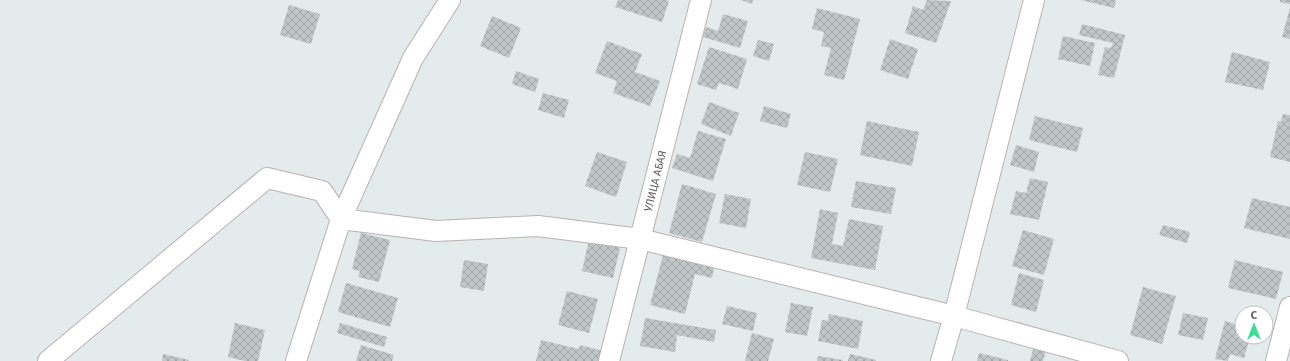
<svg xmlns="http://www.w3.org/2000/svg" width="1290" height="361" font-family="'Fira Sans',sans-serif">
	<defs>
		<pattern id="building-cross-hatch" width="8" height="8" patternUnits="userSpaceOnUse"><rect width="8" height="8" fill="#c0c7c9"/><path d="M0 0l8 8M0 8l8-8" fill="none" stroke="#a0a5a6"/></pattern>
	</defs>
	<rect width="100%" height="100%" fill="#e4ebed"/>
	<path fill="url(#building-cross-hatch)" d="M618,0H666L669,1L662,22L615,7Z
		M741,0H753L752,4Z
		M927,0L951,1L936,43L905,33L913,6L923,10Z
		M1081,0H1116L1114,8Z
		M1280,0H1290V4L1280,2Z
		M289,5L320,14L311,44L280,35Z
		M817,8L860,19L844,80L824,75L831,48L821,46L824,32L812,29Z
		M1290,8V39L1282,37Z
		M723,14L748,21L740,48L703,37L706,27L718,31Z
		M492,16L521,28L509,58L480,46Z
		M1082,24L1125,35L1114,78L1098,75L1105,47L1111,48L1113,43L1079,35Z
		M1063,36L1095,43L1090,66L1058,59Z
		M890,39L918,49L908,79L880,70Z
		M758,40L774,44L769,61L753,56Z
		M607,41L642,54L635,72L660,81L650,106L613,93L617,81L595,73Z
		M709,47L747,59L738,89L719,83L716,90L697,84Z
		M1232,52L1270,62L1263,90L1225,82Z
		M516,71L539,79L535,92L512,84Z
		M543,93L569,100L564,118L538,110Z
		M709,102L739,113L731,136L701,124Z
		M764,106L791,114L787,128L760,121Z
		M1283,114L1290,115V162L1270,157L1278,121L1281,122Z
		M1035,116L1083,128L1077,152L1029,140Z
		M867,121L919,132L912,166L860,155Z
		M698,131L726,139L713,181L672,168L677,154L690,158Z
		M1016,145L1039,152L1034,172L1010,165Z
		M597,152L627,162L616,197L585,186Z
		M805,152L838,159L830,192L797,185Z
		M1030,178L1048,182L1039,220L1010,214L1016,191L1026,193Z
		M856,181L896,188L891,214L851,207Z
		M682,184L716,194L702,242L669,233Z
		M725,194L751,199L746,228L719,223Z
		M1252,198L1290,207V239L1244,228Z
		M820,209L838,213L832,244L843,246L849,219L883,226L875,270L811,258Z
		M1163,225L1190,232L1187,243L1159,235Z
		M1023,230L1054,239L1044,275L1012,266Z
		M361,233L390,240L379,282L358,277L360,271L352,269Z
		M589,240L620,248L613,278L582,271Z
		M663,255L714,267L712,278L695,274L685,314L650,305Z
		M464,260L488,264L484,291L460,287Z
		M1235,260L1283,272L1276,299L1228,288Z
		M1019,273L1044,280L1036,312L1011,305Z
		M346,283L398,298L390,327L338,312Z
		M1143,287L1176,296L1162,344L1130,335Z
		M567,291L598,299L589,333L558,325Z
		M791,303L813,307L807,336L785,332Z
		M727,306L757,313L753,331L722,324Z
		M1183,313L1208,318L1203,340L1178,335Z
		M829,314L863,321L858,349L818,341L822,320L828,321Z
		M645,318L716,330L714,342L677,335L675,352L640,346Z
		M1225,321L1242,326V337H1250L1244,358L1230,354L1228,361L1215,359Z
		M235,323L265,330L258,361H245L228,357Z
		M340,323L387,337L384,347L337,333Z
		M752,333L774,339L768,361H745Z
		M541,340L579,349L580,345L603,351L601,361H536Z
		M1035,342L1047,346L1043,361H1030Z
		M361,345L394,355L392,361H356Z
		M979,353L1008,360V361H977Z
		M163,354L189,360V361H162Z
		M850,354L876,360V361H848Z
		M818,356L843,360L842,361H817Z"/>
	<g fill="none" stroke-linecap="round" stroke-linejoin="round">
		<defs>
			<path id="minor" d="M341,219L413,58L450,0
				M48,361L267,178L322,191L341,219
				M296,361L341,219L436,231L538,226L640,239L954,316L1118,361
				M609,361L701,0
				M941,361L954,316L1034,0
				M1276,361L1290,307"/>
		</defs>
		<use href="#minor" stroke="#b8b2b1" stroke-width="22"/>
		<use href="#minor" stroke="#fff" stroke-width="20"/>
	</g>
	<g text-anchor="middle" stroke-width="3" stroke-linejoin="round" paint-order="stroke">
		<g font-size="11" fill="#635c5c" stroke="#fff">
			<text transform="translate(655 181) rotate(-76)" y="4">УЛИЦА АБАЯ</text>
		</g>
	</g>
	<g transform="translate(1254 325)"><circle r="19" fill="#ffffff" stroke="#c1bebe"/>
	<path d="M0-3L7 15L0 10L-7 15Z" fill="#3ade99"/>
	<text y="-6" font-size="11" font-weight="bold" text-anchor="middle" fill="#635c5c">С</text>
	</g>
</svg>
